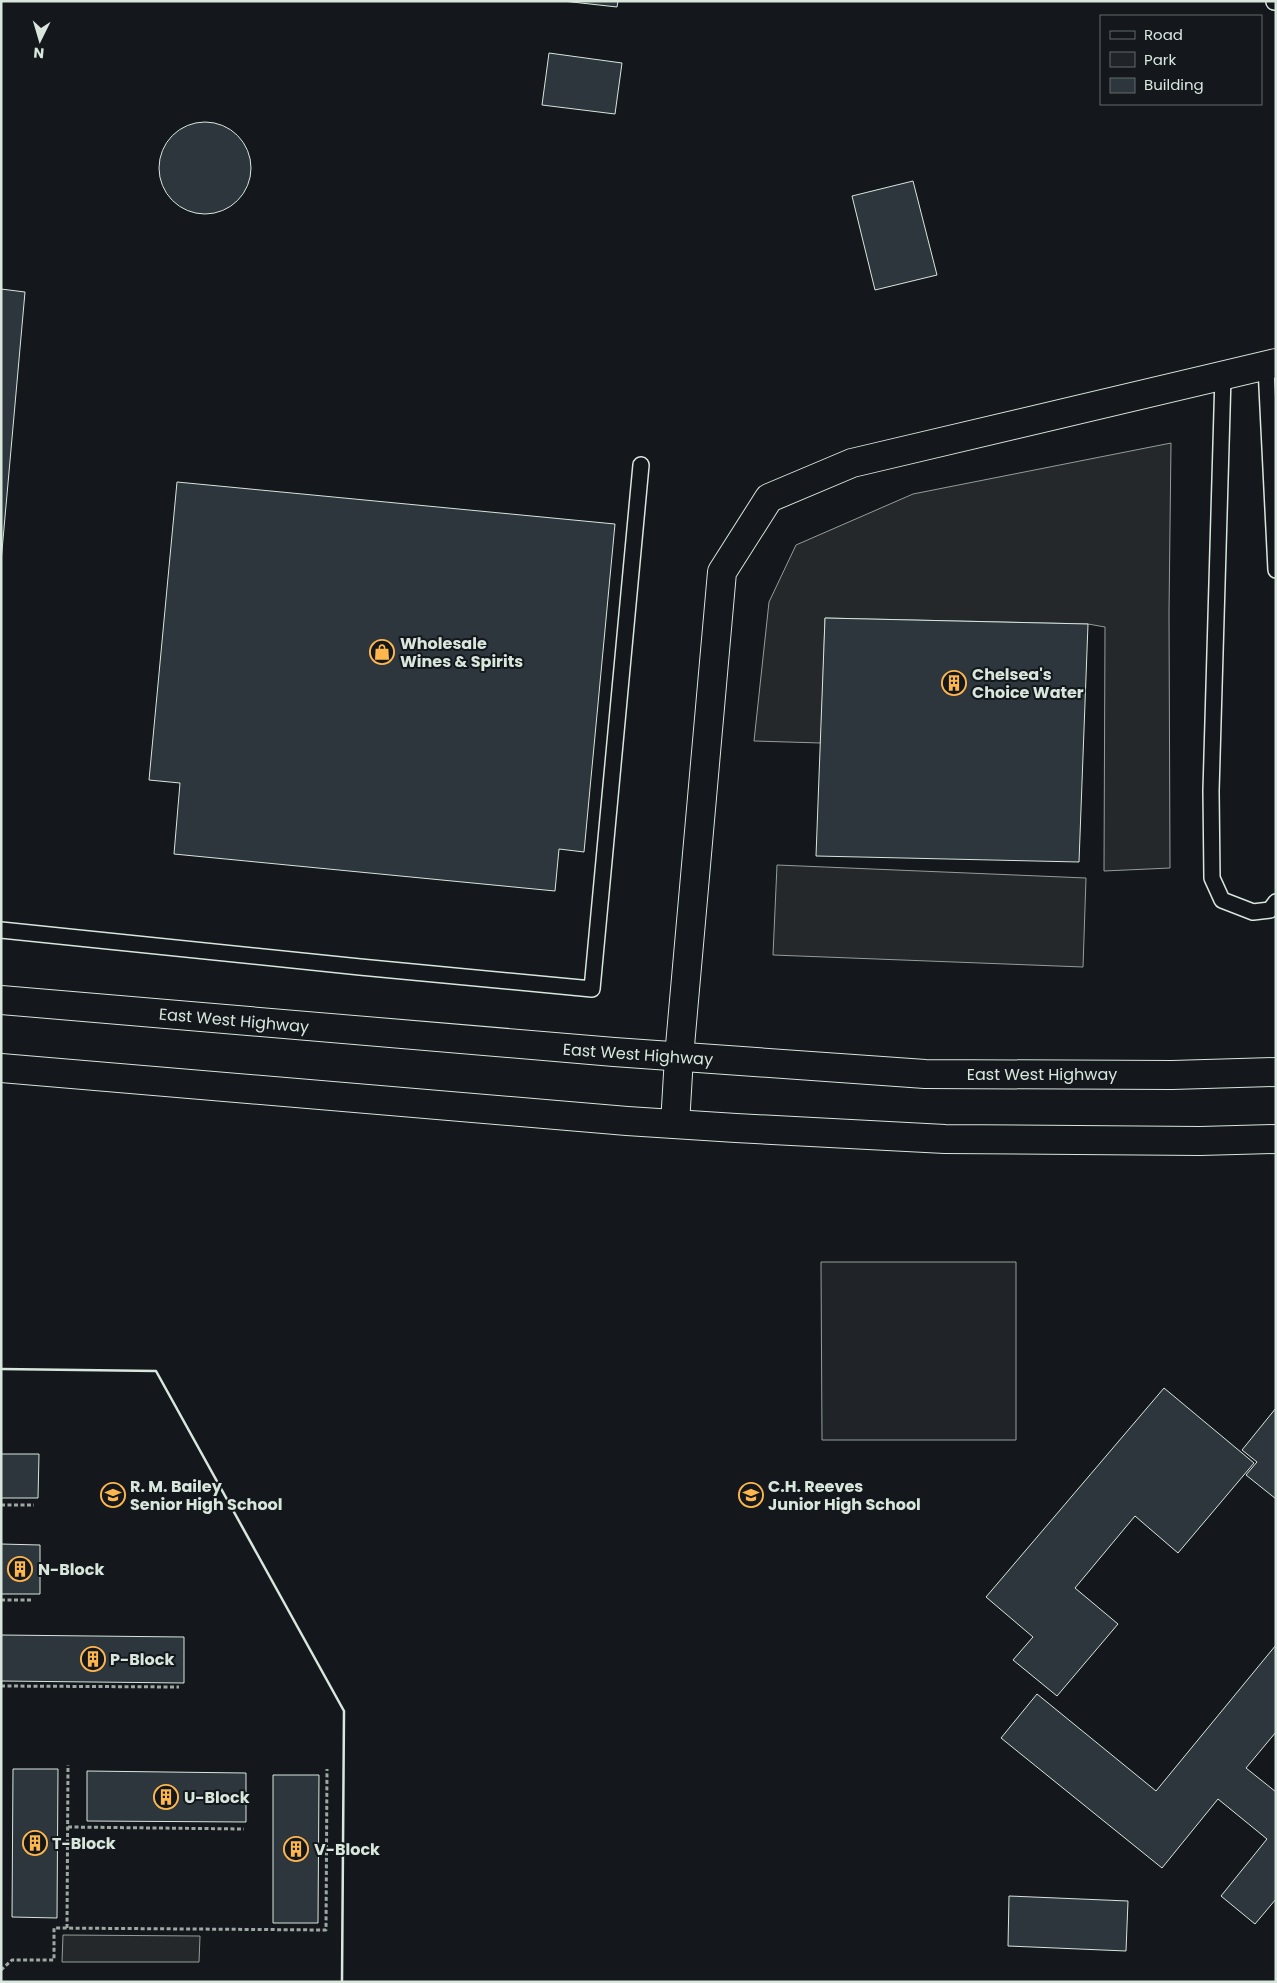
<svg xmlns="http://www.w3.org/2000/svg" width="1277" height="1983" font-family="Poppins,sans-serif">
	<rect width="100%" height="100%" fill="#14181c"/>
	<path fill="#202428" stroke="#939e99" d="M821,1262H1016V1440H822Z"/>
	<path fill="#24282b" stroke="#939e99" d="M1171,443L1169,613L1170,868L1104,871L1105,627L1088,624L825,618L821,743L754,741L769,602L796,545L913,494Z
		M777,865L1086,878L1083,967L773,955Z
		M63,1935L200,1936L199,1962H62Z"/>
	<path fill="#2c363c" stroke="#d8e6dc" d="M563,1H618L617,7Z
		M549,53L622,63L615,114L542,105Z
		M159 168a46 46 0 1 1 92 0a46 46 0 1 1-92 0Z
		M913,181L937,275L875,290L852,196Z
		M1,289L25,292L1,562Z
		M177,482L615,524L584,852L559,849L555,891L174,854L180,783L149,780Z
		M825,618L1088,624L1079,862L816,856Z
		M1164,1388L1254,1463L1178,1553L1135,1516L1075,1588L1118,1624L1057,1696L1013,1660L1033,1637L986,1597Z
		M1276,1408V1499L1246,1475L1257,1462L1242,1450Z
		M1,1454H39L38,1498H1Z
		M1,1544L40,1545V1594H1Z
		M1,1635L184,1637V1683L1,1681Z
		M1276,1645V1732L1246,1768L1276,1792V1899L1255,1924L1221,1896L1267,1839L1218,1799L1162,1868L1001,1738L1037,1694L1156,1791Z
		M13,1769H58L57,1918L12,1917Z
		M87,1771L246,1773V1822L87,1821Z
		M273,1775H319L318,1923H273Z
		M1009,1896L1128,1901L1126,1951L1008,1946Z"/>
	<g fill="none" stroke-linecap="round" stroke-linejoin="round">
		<defs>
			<path id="service" d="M1274,2H1276
				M1266,367L1276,570
				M1223,376L1211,791L1212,878L1222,900L1253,912L1270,910L1276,902
				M1,930L360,967L592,989L641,465"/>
			<path id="tertiary" d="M675,1124L679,1057L722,572L769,498L852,463L1276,363"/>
			<path id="trunk" d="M1,1000L614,1052L925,1074L1172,1075L1276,1072
				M1,1068L627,1121L736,1128L945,1139L1200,1141L1276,1139"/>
		</defs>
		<use href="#service" stroke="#d8e6dc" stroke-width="18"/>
		<use href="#tertiary" stroke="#d8e6dc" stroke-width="30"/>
		<use href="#trunk" stroke="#d8e6dc" stroke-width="30"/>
		<path stroke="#9da8a2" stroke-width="3" stroke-dasharray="4 2.5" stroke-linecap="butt" d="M1,1505H34
			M1,1600H32
			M1,1686L179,1687
			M68,1827L244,1829
			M67,1928L68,1765
			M1,1970L12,1960H54V1928L326,1930L327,1769"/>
		<use href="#service" stroke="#14181c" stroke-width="15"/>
		<use href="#tertiary" stroke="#14181c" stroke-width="28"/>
		<use href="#trunk" stroke="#14181c" stroke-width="28"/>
		<path stroke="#d8e6dc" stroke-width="2.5" d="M1,1369L156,1371L344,1711L342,1982"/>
	</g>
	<defs>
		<symbol id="shop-ring" viewBox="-11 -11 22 22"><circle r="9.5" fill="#14181c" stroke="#ffb74d" stroke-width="1.5"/><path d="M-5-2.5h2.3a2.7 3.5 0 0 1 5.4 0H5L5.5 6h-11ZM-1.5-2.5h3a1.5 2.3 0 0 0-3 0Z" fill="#ffb74d"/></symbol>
		<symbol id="building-ring" viewBox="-11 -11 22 22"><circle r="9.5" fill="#14181c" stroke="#ffb74d" stroke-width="1.5"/><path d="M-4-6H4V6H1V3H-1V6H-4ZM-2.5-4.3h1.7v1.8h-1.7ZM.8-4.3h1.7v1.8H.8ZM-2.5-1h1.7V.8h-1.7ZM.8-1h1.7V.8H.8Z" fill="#ffb74d"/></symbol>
		<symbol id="school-ring" viewBox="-11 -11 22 22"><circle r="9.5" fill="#14181c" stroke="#ffb74d" stroke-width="1.5"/><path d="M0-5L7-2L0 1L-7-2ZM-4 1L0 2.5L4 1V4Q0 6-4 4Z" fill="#ffb74d"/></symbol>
	</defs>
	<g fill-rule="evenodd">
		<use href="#shop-ring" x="368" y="638" width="28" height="28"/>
		<use href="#building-ring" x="940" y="669" width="28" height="28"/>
		<use href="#school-ring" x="99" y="1481" width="28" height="28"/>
		<use href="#school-ring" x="737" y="1481" width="28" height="28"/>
		<use href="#building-ring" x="6" y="1555" width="28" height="28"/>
		<use href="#building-ring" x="79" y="1645" width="28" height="28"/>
		<use href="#building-ring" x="152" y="1783" width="28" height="28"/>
		<use href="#building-ring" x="21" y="1829" width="28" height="28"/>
		<use href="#building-ring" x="282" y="1835" width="28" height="28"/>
	</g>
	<g text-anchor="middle" stroke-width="4" stroke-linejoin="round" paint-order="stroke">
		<g font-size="16" font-weight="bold" fill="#d8e6dc" stroke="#14181c" text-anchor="start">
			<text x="400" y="649">Wholesale<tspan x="400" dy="18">Wines &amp; Spirits</tspan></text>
			<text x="972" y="680">Chelsea's<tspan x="972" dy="18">Choice Water</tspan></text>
			<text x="130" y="1492">R. M. Bailey<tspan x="130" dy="18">Senior High School</tspan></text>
			<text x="768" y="1492">C.H. Reeves<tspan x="768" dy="18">Junior High School</tspan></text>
			<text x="38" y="1575">N-Block</text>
			<text x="110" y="1665">P-Block</text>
			<text x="184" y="1803">U-Block</text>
			<text x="52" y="1849">T-Block</text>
			<text x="314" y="1855">V-Block</text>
		</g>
		<g font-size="16" fill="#d8e6dc" stroke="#14181c">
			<text transform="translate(234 1020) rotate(5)" y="6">East West Highway</text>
			<text transform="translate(638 1054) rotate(4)" y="6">East West Highway</text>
			<text x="1042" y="1080">East West Highway</text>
		</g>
	</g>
	<rect width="1277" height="1983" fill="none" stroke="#d8e6dc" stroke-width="5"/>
	<rect x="1100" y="15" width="162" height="90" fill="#14181c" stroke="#626a69"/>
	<rect x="1110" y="31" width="25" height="8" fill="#14181c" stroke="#626a69"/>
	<text x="1144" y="40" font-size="15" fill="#d8e6dc">Road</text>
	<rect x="1110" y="52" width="25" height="15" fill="#202428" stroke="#626a69"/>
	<text x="1144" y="65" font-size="15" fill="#d8e6dc">Park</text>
	<rect x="1110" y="78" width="25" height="15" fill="#2c363c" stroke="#626a69"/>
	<text x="1144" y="90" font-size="15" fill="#d8e6dc">Building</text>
	<g transform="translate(40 40) rotate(185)" stroke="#14181c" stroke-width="4" paint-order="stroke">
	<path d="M0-4L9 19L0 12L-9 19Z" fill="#d8e6dc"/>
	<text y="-8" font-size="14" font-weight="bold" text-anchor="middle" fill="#d8e6dc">N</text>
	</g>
</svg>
